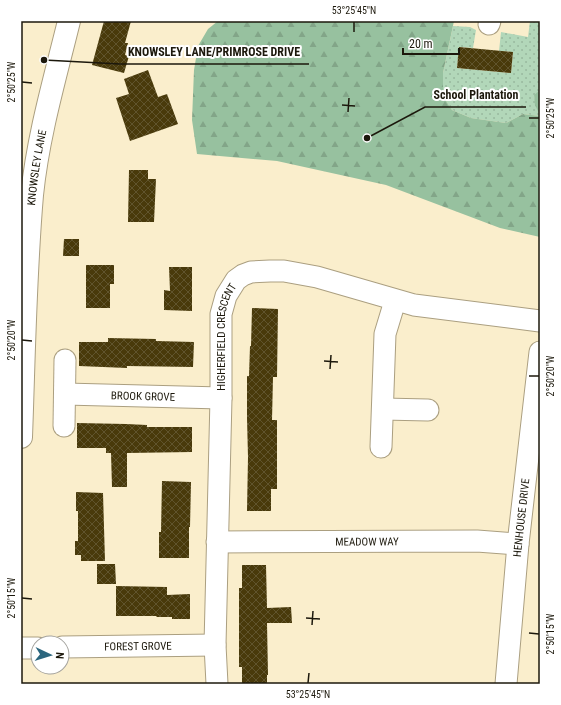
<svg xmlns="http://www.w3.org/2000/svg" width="561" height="705" font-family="'Roboto Condensed',sans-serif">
	<defs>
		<pattern id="grass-dots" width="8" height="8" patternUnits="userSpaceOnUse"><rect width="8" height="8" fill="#b2d7b9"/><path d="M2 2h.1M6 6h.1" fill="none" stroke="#98b89e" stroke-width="1.8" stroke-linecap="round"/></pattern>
		<pattern id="forest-firs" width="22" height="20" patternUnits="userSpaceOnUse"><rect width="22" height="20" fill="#97c19f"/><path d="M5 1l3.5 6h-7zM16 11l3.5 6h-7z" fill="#82a588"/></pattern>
		<pattern id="building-cross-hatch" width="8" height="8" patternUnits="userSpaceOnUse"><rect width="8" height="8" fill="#493a0b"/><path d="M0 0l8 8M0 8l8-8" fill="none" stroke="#60542d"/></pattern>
	</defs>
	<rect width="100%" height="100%" fill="#faeecc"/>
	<path fill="url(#grass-dots)" d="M530,21H540V90L534,96L540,116L523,114L506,123L471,118L452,110L443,96V73L453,26L470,27L476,30L473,48L459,47L457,68L511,73L513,52L499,51L501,32L528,37Z"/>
	<path fill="url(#forest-firs)" d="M218,21H454L443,73V96L452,110L471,118L506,123L523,114L540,116V237L500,228L386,185L277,161L197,154L192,120L194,70L198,46L208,29Z
		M540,90V115L535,105L534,95Z"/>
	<path fill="url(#building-cross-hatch)" d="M104,21H131L125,43H128L125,55L129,56L124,73L92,65Z
		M459,47L513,52L511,73L457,68Z
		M148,70L158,97L167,94L178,124L130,141L116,98L129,94L124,79Z
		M129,170H148V179H156L154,222H128Z
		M64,239H79V256H63Z
		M86,265H114V284H110V308H86Z
		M169,267H192V311L164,310V290L170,291Z
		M252,308L278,309L277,377H273L272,420H277V489H271V511H247L248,457L247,418V376H249L250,346H251Z
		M108,338L156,339V341L194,342L193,367L127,366V368L79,366V342H108Z
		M77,423L126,424L147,425V427H192V452L127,453V487H112L111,453H106V448H77Z
		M162,481L191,482L190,527H189V558H159V532H161Z
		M76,492L103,493L105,561H81V555H75V541H78V511H76Z
		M97,564H115L116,584H97Z
		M242,565H266L267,608L291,607L292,623H267L268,675H267V684H242V667H239V588H242Z
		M116,586L167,587V595L190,594V619H172V617H157L156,616H116Z"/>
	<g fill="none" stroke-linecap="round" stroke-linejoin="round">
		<defs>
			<g id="street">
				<path d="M489,24L490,21"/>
				<path id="s1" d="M65,394L221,398"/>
				<path d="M383,409L428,410"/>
				<path d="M64,426L65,360"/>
				<path d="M381,447L385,334L395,301"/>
				<path id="s2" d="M217,542L477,541L518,544"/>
				<path id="s3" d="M62,647L215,645"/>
				<path d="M21,648H38"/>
				<path id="s4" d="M217,684L215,645L221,398V314L226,296L236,280L243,275L251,272L270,271H284L317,277L414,305L540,321"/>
				<path id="s5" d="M506,684L518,544L540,352"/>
			</g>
			<g id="secondary">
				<path id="s6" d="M21,437C24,357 25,276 32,195C38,136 55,78 69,21"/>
			</g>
		</defs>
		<use href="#street" stroke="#ab9f80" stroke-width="23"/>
		<use href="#secondary" stroke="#ab9f80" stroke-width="24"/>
		<use href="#street" stroke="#fff" stroke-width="21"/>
		<use href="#secondary" stroke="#fff" stroke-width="22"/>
	</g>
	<path fill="none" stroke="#1c180c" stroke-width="1.5" d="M354,32V22M22,82L32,83M342,105L355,106M348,112L349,98M529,118H539M22,340L32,341M324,361L338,362M330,369L331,355M529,376H539M22,598L32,599M306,618L320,619M312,625L313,611M529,633L539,634M308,683L309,673"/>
	<g text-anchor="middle" stroke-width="4" stroke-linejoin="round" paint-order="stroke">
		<g font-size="11" fill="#1c180c" stroke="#fff">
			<text dy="4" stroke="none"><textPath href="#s6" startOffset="270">KNOWSLEY LANE</textPath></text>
			<text dy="4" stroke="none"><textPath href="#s4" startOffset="348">HIGHERFIELD CRESCENT</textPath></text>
			<text dy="4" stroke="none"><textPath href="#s1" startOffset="78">BROOK GROVE</textPath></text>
			<text dy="4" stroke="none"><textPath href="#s5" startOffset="167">HENHOUSE DRIVE</textPath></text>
			<text dy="4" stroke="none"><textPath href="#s2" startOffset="150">MEADOW WAY</textPath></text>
			<text dy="4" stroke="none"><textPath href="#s3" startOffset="76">FOREST GROVE</textPath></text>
		</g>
	</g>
	<path fill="none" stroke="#1c180c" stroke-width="1.5" d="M44 60L120 64H309M367 138L425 107H526"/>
	<g fill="#1c180c" stroke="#fff" stroke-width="1.5">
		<circle cx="44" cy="60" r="4"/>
		<circle cx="367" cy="138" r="4"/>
	</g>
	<g font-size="12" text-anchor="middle" font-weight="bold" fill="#1c180c" stroke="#fff" stroke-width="4" stroke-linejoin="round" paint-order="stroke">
		<text x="214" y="56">KNOWSLEY LANE/PRIMROSE DRIVE</text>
		<text x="476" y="99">School Plantation</text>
	</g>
	<rect width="561" height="705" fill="none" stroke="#ffffff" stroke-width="44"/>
	<g transform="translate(50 655) rotate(94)"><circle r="19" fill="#ffffff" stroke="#a4a39e"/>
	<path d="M0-3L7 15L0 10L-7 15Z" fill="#2b667e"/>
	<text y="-6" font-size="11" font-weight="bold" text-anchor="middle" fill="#1c180c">N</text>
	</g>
	<path d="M403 48v6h56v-6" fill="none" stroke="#1c180c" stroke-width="2"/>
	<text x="409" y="48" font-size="12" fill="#1c180c" stroke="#ffffff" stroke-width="3" paint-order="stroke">20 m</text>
	<rect x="22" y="22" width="517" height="661" fill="none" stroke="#1c180c" stroke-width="1.5"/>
	<g font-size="10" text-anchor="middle" fill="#1c180c">
		<text x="354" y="14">53°25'45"N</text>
		<text transform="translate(11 82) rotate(-90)" y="4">2°50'25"W</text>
		<text transform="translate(550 118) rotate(-90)" y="4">2°50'25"W</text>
		<text transform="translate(11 340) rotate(-90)" y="4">2°50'20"W</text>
		<text transform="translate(550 376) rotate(-90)" y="4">2°50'20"W</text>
		<text transform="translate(11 598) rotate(-90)" y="4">2°50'15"W</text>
		<text transform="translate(550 634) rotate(-90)" y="4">2°50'15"W</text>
		<text x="308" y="698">53°25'45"N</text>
	</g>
</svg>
